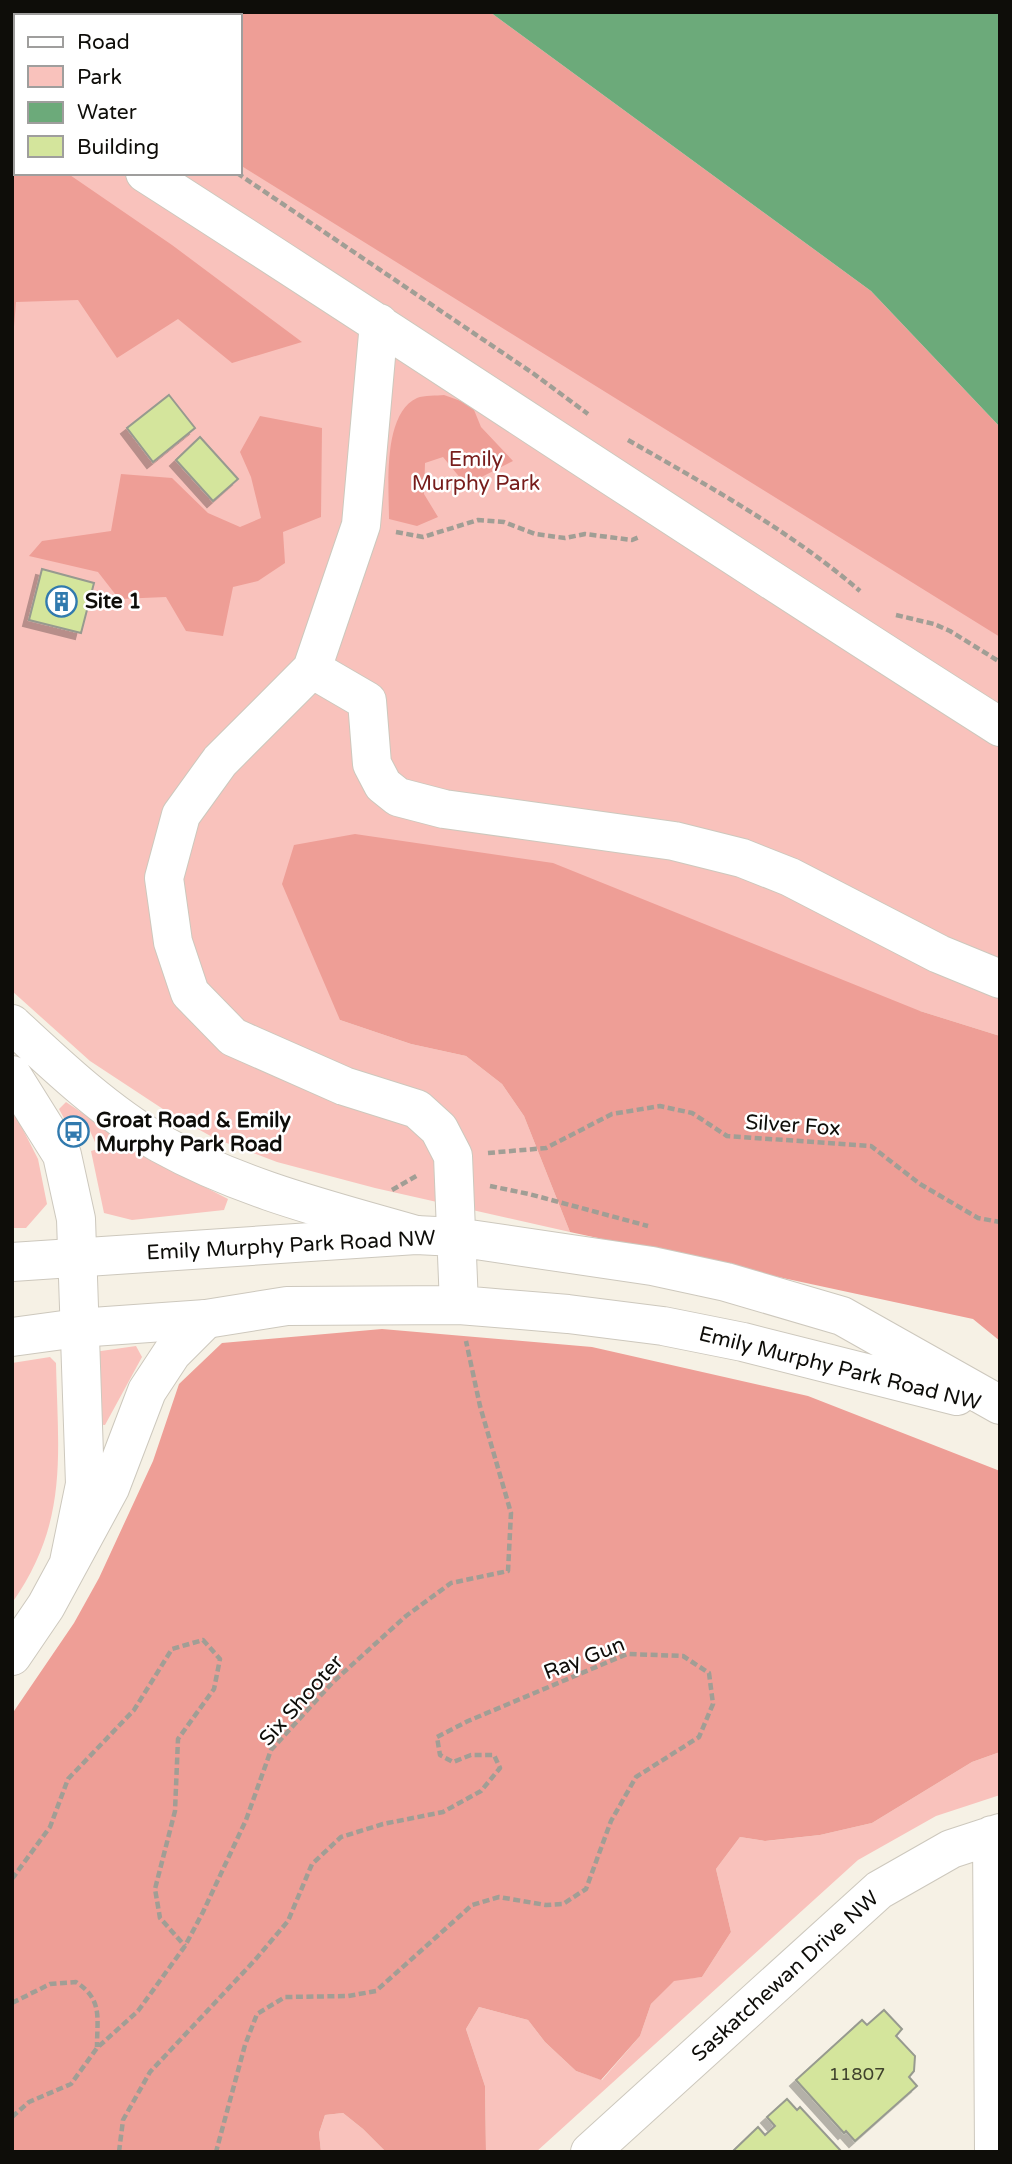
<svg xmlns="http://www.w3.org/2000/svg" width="1012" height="2164" font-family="'Varela Round',sans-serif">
	<defs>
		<filter id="shadow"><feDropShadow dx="-6" dy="6" stdDeviation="0" flood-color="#0004"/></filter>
	</defs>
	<rect width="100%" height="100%" fill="#f6f1e5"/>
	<path fill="#f9c2bc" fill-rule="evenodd" d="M12,12H490L1000,427V1036L920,1011L340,1020L411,1044L466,1056L502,1084L524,1116L570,1232L375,1188L277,1162L216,1139L169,1113L90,1061L12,991ZM16,16H240V173H16Z
		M66,1102L147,1157L228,1199L224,1210L132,1220L104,1213L91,1151L98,1149L87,1124L80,1125L76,1117L66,1122L59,1109Z
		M12,1108L38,1159L47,1204L26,1228H12Z
		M136,1346L142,1357L105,1425L92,1424L87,1353Z
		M50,1357L56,1363C58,1455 69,1522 12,1603V1363Z
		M1000,1752V1795L936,1816L858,1860L536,2152H486L485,2086L466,2029L479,2007L528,2020L545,2042L576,2071L602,2080L640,2036L651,2004L674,1980L702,1977L731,1932L716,1869L740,1837L766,1841L820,1835L872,1823L972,1762Z
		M343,2113L363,2129L386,2152H321L319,2133L325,2115Z"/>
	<path fill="#ee9e96" d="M12,12H490L871,291L1000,427V637L240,165V16H16V57L12,56Z
		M12,141L16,142V173H67L172,245L302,342L232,363L178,319L117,358L78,300L16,302L12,351Z
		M444,395L472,405L481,427L513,461L466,485L443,457L425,463L424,494L438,517L417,526L389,519C389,488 382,414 417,398C424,395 437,396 444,395Z
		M260,416L322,428L321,517L283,532L285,563L258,581L233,587L223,636L186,631L166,597L119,599L98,572L29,556L42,541L111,531L121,474L172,478L208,513L240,527L261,518L251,477L240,452Z
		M355,834L553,863L920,1011L1000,1036V1341L973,1319L570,1232L524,1116L502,1084L466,1056L411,1044L340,1020L282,884L294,845Z
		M382,1329L592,1347L808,1396L1000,1471V1752L972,1762L872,1823L820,1835L765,1841L740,1837L716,1869L731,1932L702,1977L674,1981L651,2004L640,2036L601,2080L576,2071L545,2042L528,2020L479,2007L466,2029L485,2086L486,2152H386L363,2129L343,2113L325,2115L319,2133L321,2152H12V1714L74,1623L99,1578L153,1461L179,1384L222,1343Z"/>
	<path fill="#6caa7a" d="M490,12H1000V427L871,291Z"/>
	<path fill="#d4e59c" stroke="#979a8f" stroke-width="2" filter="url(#shadow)" d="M169,395L195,428L153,462L127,428Z
		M200,437L238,479L213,501L176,460Z
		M42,569L94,583L81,633L29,620Z
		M884,2010L902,2029L896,2036L915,2056L914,2071L909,2077L917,2086L855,2141L846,2131L844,2133L796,2080L862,2020L867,2025Z
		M787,2099L797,2110L800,2107L842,2152H732L758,2127L765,2135L775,2126L767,2117Z"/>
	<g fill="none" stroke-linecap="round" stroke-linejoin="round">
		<defs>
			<path id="minor" d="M12,100L16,101
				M145,173C431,356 713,545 1000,727
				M379,323L361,525L312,669L220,761L181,815L164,878L173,942L190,993L233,1037L344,1086L417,1109L439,1129L453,1156L459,1305
				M312,669L367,701L372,764L383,785L398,797L444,809L674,841L742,858L790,877L939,954L1000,979
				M12,1262L416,1235L456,1237L652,1266L726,1282L842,1316L1000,1405
				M12,1337L78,1328L206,1319L287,1306L459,1305L568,1314L663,1326L743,1342L957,1396
				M992,1835L994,2152
				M590,2152L879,1890L951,1849L1000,1833"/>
			<path id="major" d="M12,1024C58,1067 107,1113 161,1144C242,1189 329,1210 416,1235
				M12,1075L62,1155L76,1219L85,1484L69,1562
				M12,1656L46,1606L110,1488L147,1391L172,1353L206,1319"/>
		</defs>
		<use href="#minor" stroke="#cdc8bd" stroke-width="40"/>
		<use href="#major" stroke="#cdc8bd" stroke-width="40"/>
		<path stroke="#a19e95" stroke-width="4.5" stroke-dasharray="7 3.5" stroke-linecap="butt" d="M12,41L16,42
			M237,173L534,374L588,414
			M628,440C708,486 789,530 860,591
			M396,532L423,537L478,520L504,522L535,534L565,538L585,534L632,540L639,537
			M896,615L934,624L950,631L1000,662
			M488,1153L546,1148L612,1114L660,1106L692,1113L727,1136L871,1146L920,1184L978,1218L1000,1222
			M490,1186L529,1194L648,1226
			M392,1190L418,1175
			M12,1879L50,1827L68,1779L134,1710L172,1649L203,1640L220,1659L214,1689L178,1739L175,1811L155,1889L160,1918L185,1946
			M12,2003L50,1984L76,1982C103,2000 97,2017 97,2047
			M12,2117L29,2102L71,2084L97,2048L138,2011L185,1946L203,1912L246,1820L271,1750L333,1682L406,1616L451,1583L508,1571L511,1513L480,1406L466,1341
			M119,2152L123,2120L150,2072L255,1960L288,1921L312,1864L341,1837L383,1824L443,1812L481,1791L500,1768L494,1755H471L453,1762L440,1755L437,1737L468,1721L627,1654L683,1656L709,1673L713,1704L699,1737L636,1777L611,1821L586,1889L563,1904L546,1905L499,1897L472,1905L376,1991L348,1996L285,1997L257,2014L245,2045L216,2152"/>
		<use href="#minor" stroke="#fff" stroke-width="38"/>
		<use href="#major" stroke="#fff" stroke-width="38"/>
	</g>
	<defs>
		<symbol id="building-ring" viewBox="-11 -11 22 22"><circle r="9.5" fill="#fff" stroke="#317aae" stroke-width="1.5"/><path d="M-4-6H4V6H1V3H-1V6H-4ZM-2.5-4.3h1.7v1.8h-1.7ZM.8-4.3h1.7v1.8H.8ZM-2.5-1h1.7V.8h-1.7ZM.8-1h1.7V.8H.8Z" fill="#317aae"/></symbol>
		<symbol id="bus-ring" viewBox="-11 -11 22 22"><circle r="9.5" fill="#fff" stroke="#317aae" stroke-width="1.5"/><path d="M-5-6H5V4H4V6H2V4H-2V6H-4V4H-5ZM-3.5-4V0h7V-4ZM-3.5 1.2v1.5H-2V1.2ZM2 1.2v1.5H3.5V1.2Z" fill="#317aae"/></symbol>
	</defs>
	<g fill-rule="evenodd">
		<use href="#building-ring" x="44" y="584" width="35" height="35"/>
		<use href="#bus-ring" x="56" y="1114" width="35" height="35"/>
	</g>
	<g text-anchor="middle" stroke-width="5" stroke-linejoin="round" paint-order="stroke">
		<g font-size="18" fill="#40432e">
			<text x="857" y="2080">11807</text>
		</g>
		<g font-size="21" fill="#771c1b" stroke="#fff">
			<text x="476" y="466">Emily<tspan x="476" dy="24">Murphy Park</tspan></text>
		</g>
		<g font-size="21" font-weight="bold" fill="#0e0d09" stroke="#fff" text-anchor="start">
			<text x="85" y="608">Site 1</text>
			<text x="96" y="1127">Groat Road &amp; Emily<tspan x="96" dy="24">Murphy Park Road</tspan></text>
		</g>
		<g font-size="21" fill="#0e0d09" stroke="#fff">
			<text transform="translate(793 1125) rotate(4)" y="7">Silver Fox</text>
			<text transform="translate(291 1245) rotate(-3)" y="7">Emily Murphy Park Road NW</text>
			<text transform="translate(840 1368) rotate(14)" y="7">Emily Murphy Park Road NW</text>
			<text transform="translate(584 1658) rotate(-21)" y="7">Ray Gun</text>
			<text transform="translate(301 1700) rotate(-48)" y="7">Six Shooter</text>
			<text transform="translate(785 1976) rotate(-42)" y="7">Saskatchewan Drive NW</text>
		</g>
	</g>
	<rect width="1012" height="2164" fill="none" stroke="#0e0d09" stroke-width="28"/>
	<rect x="14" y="14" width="228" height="161" fill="#ffffff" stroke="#9f9e9d" stroke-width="2"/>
	<rect x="28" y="37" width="35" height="10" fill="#ffffff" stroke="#9f9e9d" stroke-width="2"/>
	<text x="77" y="49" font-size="21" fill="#0e0d09">Road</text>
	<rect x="28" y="66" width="35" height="21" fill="#f9c2bc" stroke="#9f9e9d" stroke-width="2"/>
	<text x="77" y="84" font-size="21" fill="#0e0d09">Park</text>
	<rect x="28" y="102" width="35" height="21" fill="#6caa7a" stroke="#9f9e9d" stroke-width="2"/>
	<text x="77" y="119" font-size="21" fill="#0e0d09">Water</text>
	<rect x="28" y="136" width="35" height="21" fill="#d4e59c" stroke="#9f9e9d" stroke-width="2"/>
	<text x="77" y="154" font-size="21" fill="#0e0d09">Building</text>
</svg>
